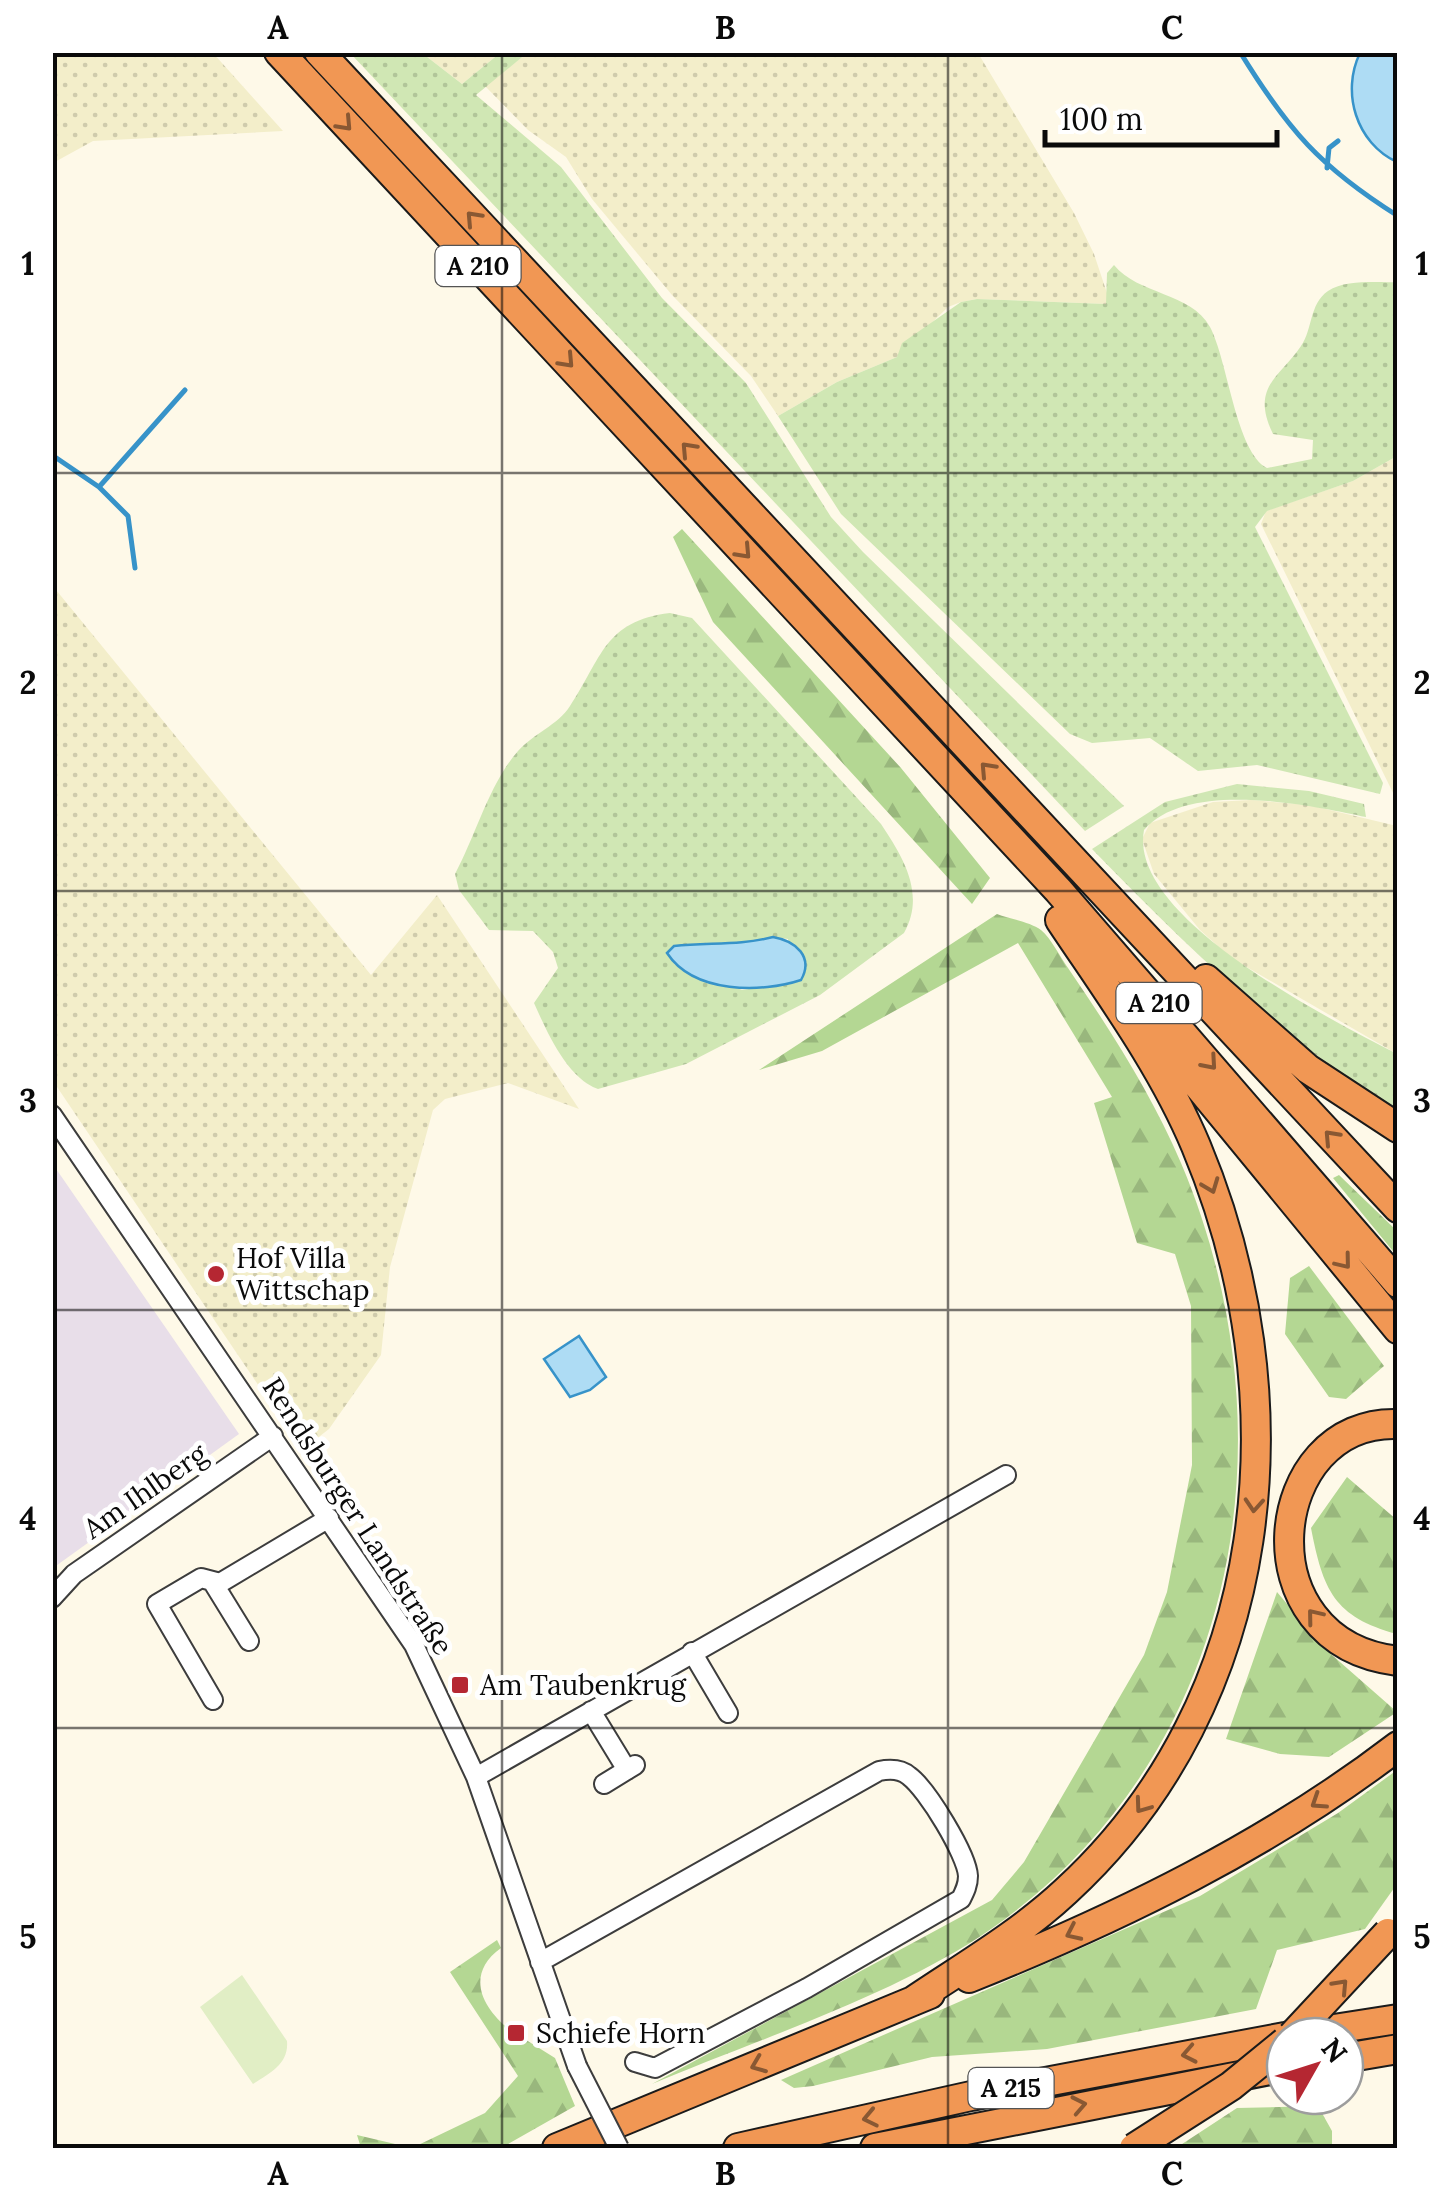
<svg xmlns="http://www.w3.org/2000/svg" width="1450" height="2201" font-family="Lora,serif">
	<defs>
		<pattern id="farmland-dots" width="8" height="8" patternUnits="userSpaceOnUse" patternTransform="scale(2.5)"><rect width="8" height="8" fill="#f3eeca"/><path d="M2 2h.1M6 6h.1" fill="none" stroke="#cfcbac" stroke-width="1.8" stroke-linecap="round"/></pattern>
		<pattern id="grass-dots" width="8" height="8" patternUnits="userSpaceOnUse" patternTransform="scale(2.5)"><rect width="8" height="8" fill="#d0e7b4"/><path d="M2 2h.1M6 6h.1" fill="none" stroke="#b1c599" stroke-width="1.8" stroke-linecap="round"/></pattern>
		<pattern id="forest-firs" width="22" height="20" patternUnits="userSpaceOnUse" patternTransform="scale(2.5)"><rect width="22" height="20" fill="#b4d793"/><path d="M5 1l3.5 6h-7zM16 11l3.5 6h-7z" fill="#99b77d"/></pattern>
	</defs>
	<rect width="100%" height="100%" fill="#fef9e8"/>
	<path fill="#e8dee9" d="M52,1163L239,1434L53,1568H52Z"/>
	<path fill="url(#farmland-dots)" d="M53,52L213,53L283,131L93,141L53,163Z
		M422,53H500L462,84Z
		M527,53H978L1074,213L1094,254L1109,299L1106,304L977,299L961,302L948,307L897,357L837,382L778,416L751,376L672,295L592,199L566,157L528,130L485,86Z
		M1397,456V801L1261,524L1266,511L1353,481Z
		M52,585L371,975L437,895L579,1109L508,1083L445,1099L433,1110L390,1267L381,1355L329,1429L302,1450L53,1081Z
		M1251,800L1309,805L1397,826V1054L1231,958L1200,930L1154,874L1142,839L1150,823L1213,802Z"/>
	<path fill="url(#grass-dots)" fill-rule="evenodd" d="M350,53H422L462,84L500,53H527L476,95L561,167L662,298L746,383L831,517L863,552L1124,806L1085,831Z
		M1114,265C1138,295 1191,292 1210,327C1228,361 1236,452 1267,468L1312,459L1313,440L1273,434C1250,387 1280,377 1301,346C1313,329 1309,304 1328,291C1346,279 1377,283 1397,282V456L1353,481L1267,511L1255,527L1383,783L1380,794L1257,765L1198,771L1150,738L1092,743L1070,734L841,514L778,416L837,382L897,357L902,343L961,302L977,299L1106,304L1107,273Z
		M670,613L692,618L881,824C903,857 926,894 904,933L820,995L686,1064L598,1089C567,1078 547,1032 534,1003L558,968L553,952L533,931L489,930L459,890L455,874C476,835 489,784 518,751C533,734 558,725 570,706C602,658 604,621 670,613ZM773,937L788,939L796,982L742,990L674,964L692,944L728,947Z
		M1237,784L1309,791L1364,804L1366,817C1310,805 1187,779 1144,830C1127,918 1334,1021 1397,1054V1111C1281,1038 1187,947 1092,849L1165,802Z"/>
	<path fill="url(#forest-firs)" d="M682,529L901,768L990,878L972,904L713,622L673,537Z
		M997,914C1010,919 1030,922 1041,930C1051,938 1060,957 1068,968C1111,1031 1151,1093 1181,1163C1295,1432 1241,1755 991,1929C898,1994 759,2039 652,2084L992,1900L1024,1862L1144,1655L1167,1592L1192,1465L1191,1306L1175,1254L1137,1243L1094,1103L1112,1097L1018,943L822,1051L759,1070Z
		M1339,1175L1397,1231V1256L1333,1178Z
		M1309,1266L1384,1366L1346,1399L1329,1397L1285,1334L1290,1278Z
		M1347,1477L1397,1520V1634C1334,1617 1323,1590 1311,1528Z
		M1277,1592L1324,1648L1397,1712L1329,1757L1280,1754L1226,1739Z
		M1397,1770V1884L1365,1929L1277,1950L1256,2009L1047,2049L932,2057L813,2086L794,2088L781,2080L1200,1896L1338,1813Z
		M497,1940L501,1948C466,1973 480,2006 509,2029L505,2035L518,2044L523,2038L555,2058L575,2106L501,2148H361L357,2135L412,2148L485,2113L518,2076L450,1972Z
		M1318,2106L1332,2131V2148H1176L1237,2108Z"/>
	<path fill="#e1eec5" d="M242,1975L287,2041C289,2064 270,2073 253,2084L200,2007Z"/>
	<path fill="#aedcf4" stroke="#3793c9" stroke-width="2.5" d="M1360,53H1397V162C1356,143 1341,92 1360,53Z
		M773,937C796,941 814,957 801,980C762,993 694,994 667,953L674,946C709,942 738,946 773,937Z
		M579,1336L606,1377L590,1390L570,1397L544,1359Z"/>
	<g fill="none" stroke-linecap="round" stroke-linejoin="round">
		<path stroke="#3793c9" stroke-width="5" d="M1240,52C1288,130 1320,167 1398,216
			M1327,168L1329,148L1338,141
			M52,455L99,487L128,516L135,568
			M99,487L185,390"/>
		<defs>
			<path id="minor" d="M52,1115L414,1645L476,1777L577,2066
				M212,1581L249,1641
				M52,1598L74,1574L273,1436
				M692,1652L728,1713
				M213,1700L157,1604L201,1578L220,1583L329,1518
				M591,1711L627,1770
				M476,1777L1006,1475
				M604,1784L635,1765
				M540,1962L879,1771C889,1769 901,1769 909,1776C927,1789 967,1855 968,1876C968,1885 965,1891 961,1899L807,1988L655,2068L635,2062"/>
			<path id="highway" d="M279,52L1058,890L1398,1283
				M319,52L1398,1208
				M1206,979L1308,1069L1398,1128
				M1141,1016L1398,1329
				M1398,1424C1265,1419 1241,1643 1398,1661
				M969,1978C1119,1918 1269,1845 1398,1746
				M913,2001C965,1966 1020,1934 1066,1891C1274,1700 1301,1397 1196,1146C1162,1065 1108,992 1060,920
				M1289,2036L1398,2019
				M1345,2058L1398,2049
				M557,2148L930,1994
				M738,2148L971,2096L1285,2037
				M875,2148L1285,2067"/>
		</defs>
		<use href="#minor" stroke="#3d3d3d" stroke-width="22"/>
		<use href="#highway" stroke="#1b1b1b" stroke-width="32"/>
		<use href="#minor" stroke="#fff" stroke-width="18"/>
		<use href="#highway" stroke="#f19754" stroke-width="28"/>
		<defs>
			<path id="minor-bridge" d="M577,2066L619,2148"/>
			<path id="highway-bridge" d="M1292,2036L1388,1933
				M1134,2148L1231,2086L1285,2042"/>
		</defs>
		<use href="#minor-bridge" stroke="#3d3d3d" stroke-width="22" stroke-linecap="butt"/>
		<use href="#highway-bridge" stroke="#1b1b1b" stroke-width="32" stroke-linecap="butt"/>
		<use href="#minor-bridge" stroke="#fff" stroke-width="18"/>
		<use href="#highway-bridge" stroke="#f19754" stroke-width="28"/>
	</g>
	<defs><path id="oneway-chevron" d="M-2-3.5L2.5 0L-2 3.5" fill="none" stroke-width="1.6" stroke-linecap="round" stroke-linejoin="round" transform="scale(2.5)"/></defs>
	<g stroke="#895833">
		<use href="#oneway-chevron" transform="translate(345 124) rotate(47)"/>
		<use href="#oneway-chevron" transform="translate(473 218) rotate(-133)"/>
		<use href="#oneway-chevron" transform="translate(567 361) rotate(47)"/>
		<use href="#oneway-chevron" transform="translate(688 449) rotate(-133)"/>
		<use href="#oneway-chevron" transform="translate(744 552) rotate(47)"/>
		<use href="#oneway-chevron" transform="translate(987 769) rotate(-133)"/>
		<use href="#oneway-chevron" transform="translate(1210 1063) rotate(49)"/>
		<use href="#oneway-chevron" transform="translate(1331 1137) rotate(-133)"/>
		<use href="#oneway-chevron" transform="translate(1211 1186) rotate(69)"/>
		<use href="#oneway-chevron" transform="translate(1344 1262) rotate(51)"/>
		<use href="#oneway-chevron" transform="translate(1254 1505) rotate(94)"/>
		<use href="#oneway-chevron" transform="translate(1314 1616) rotate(-129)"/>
		<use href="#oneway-chevron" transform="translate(1318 1802) rotate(147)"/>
		<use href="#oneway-chevron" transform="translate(1142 1806) rotate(126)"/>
		<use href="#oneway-chevron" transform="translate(1073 1933) rotate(155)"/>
		<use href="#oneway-chevron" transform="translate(1341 1986) rotate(-47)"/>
		<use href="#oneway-chevron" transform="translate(1189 2054) rotate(169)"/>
		<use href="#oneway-chevron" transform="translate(758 2065) rotate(158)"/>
		<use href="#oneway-chevron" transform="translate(1079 2105) rotate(-11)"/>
		<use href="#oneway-chevron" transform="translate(870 2118) rotate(168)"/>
	</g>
	<path fill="none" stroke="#0a0a0a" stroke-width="2.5" stroke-opacity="0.55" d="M502,52V2148M948,52V2148M52,473H1398M52,891H1398M52,1310H1398M52,1728H1398"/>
	<g fill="#b52732" stroke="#fff" stroke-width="4">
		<circle cx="216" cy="1274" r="10"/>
		<rect x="450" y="1675" width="20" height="20" rx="5"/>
		<rect x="506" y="2023" width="20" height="20" rx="5"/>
	</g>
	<g text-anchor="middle" stroke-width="10" stroke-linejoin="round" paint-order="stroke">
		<g fill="#fff" stroke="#545454" stroke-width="2.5">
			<rect x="435.5" y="246" width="85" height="40" rx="8"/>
			<rect x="1116.5" y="983" width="85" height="40" rx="8"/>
			<rect x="968.5" y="2068" width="85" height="40" rx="8"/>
		</g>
		<g font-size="25" font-weight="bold" fill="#0a0a0a">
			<text x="478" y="275">A 210</text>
			<text x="1159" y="1012">A 210</text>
			<text x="1011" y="2097">A 215</text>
		</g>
		<g font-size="28" fill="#0a0a0a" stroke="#fff" text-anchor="start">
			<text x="236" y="1268">Hof Villa<tspan x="236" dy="32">Wittschap</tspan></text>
			<text x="480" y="1695">Am Taubenkrug</text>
			<text x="536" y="2043">Schiefe Horn</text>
		</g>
		<g font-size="28" fill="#0a0a0a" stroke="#fff">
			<text transform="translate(145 1491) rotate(-35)" y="10">Am Ihlberg</text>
			<text transform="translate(358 1516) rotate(57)" y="10">Rendsburger Landstraße</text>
		</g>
	</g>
	<rect width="1450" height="2201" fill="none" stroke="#ffffff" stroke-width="110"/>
	<g transform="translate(1315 2066) rotate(51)"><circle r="48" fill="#ffffff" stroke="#9d9d9d" stroke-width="2.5"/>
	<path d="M0-8L18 38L0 25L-18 38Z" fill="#b52732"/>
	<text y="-15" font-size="28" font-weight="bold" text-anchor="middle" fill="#0a0a0a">N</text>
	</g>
	<path d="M1045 130v15h232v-15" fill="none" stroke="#0a0a0a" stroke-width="5"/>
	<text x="1060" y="130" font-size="30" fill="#0a0a0a" stroke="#ffffff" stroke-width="8" paint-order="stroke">100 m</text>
	<rect x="55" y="55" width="1340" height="2091" fill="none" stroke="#0a0a0a" stroke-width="4"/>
	<g font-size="32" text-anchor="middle" font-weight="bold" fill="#0a0a0a">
		<text x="278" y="39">A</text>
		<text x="725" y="39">B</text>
		<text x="1172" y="39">C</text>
		<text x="28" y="275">1</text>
		<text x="1422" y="275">1</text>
		<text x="28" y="694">2</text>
		<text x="1422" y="694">2</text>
		<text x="28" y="1112">3</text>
		<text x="1422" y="1112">3</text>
		<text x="28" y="1530">4</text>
		<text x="1422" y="1530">4</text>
		<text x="28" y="1948">5</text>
		<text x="1422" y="1948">5</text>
		<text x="278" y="2185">A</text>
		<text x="725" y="2185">B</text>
		<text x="1172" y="2185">C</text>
	</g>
</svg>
